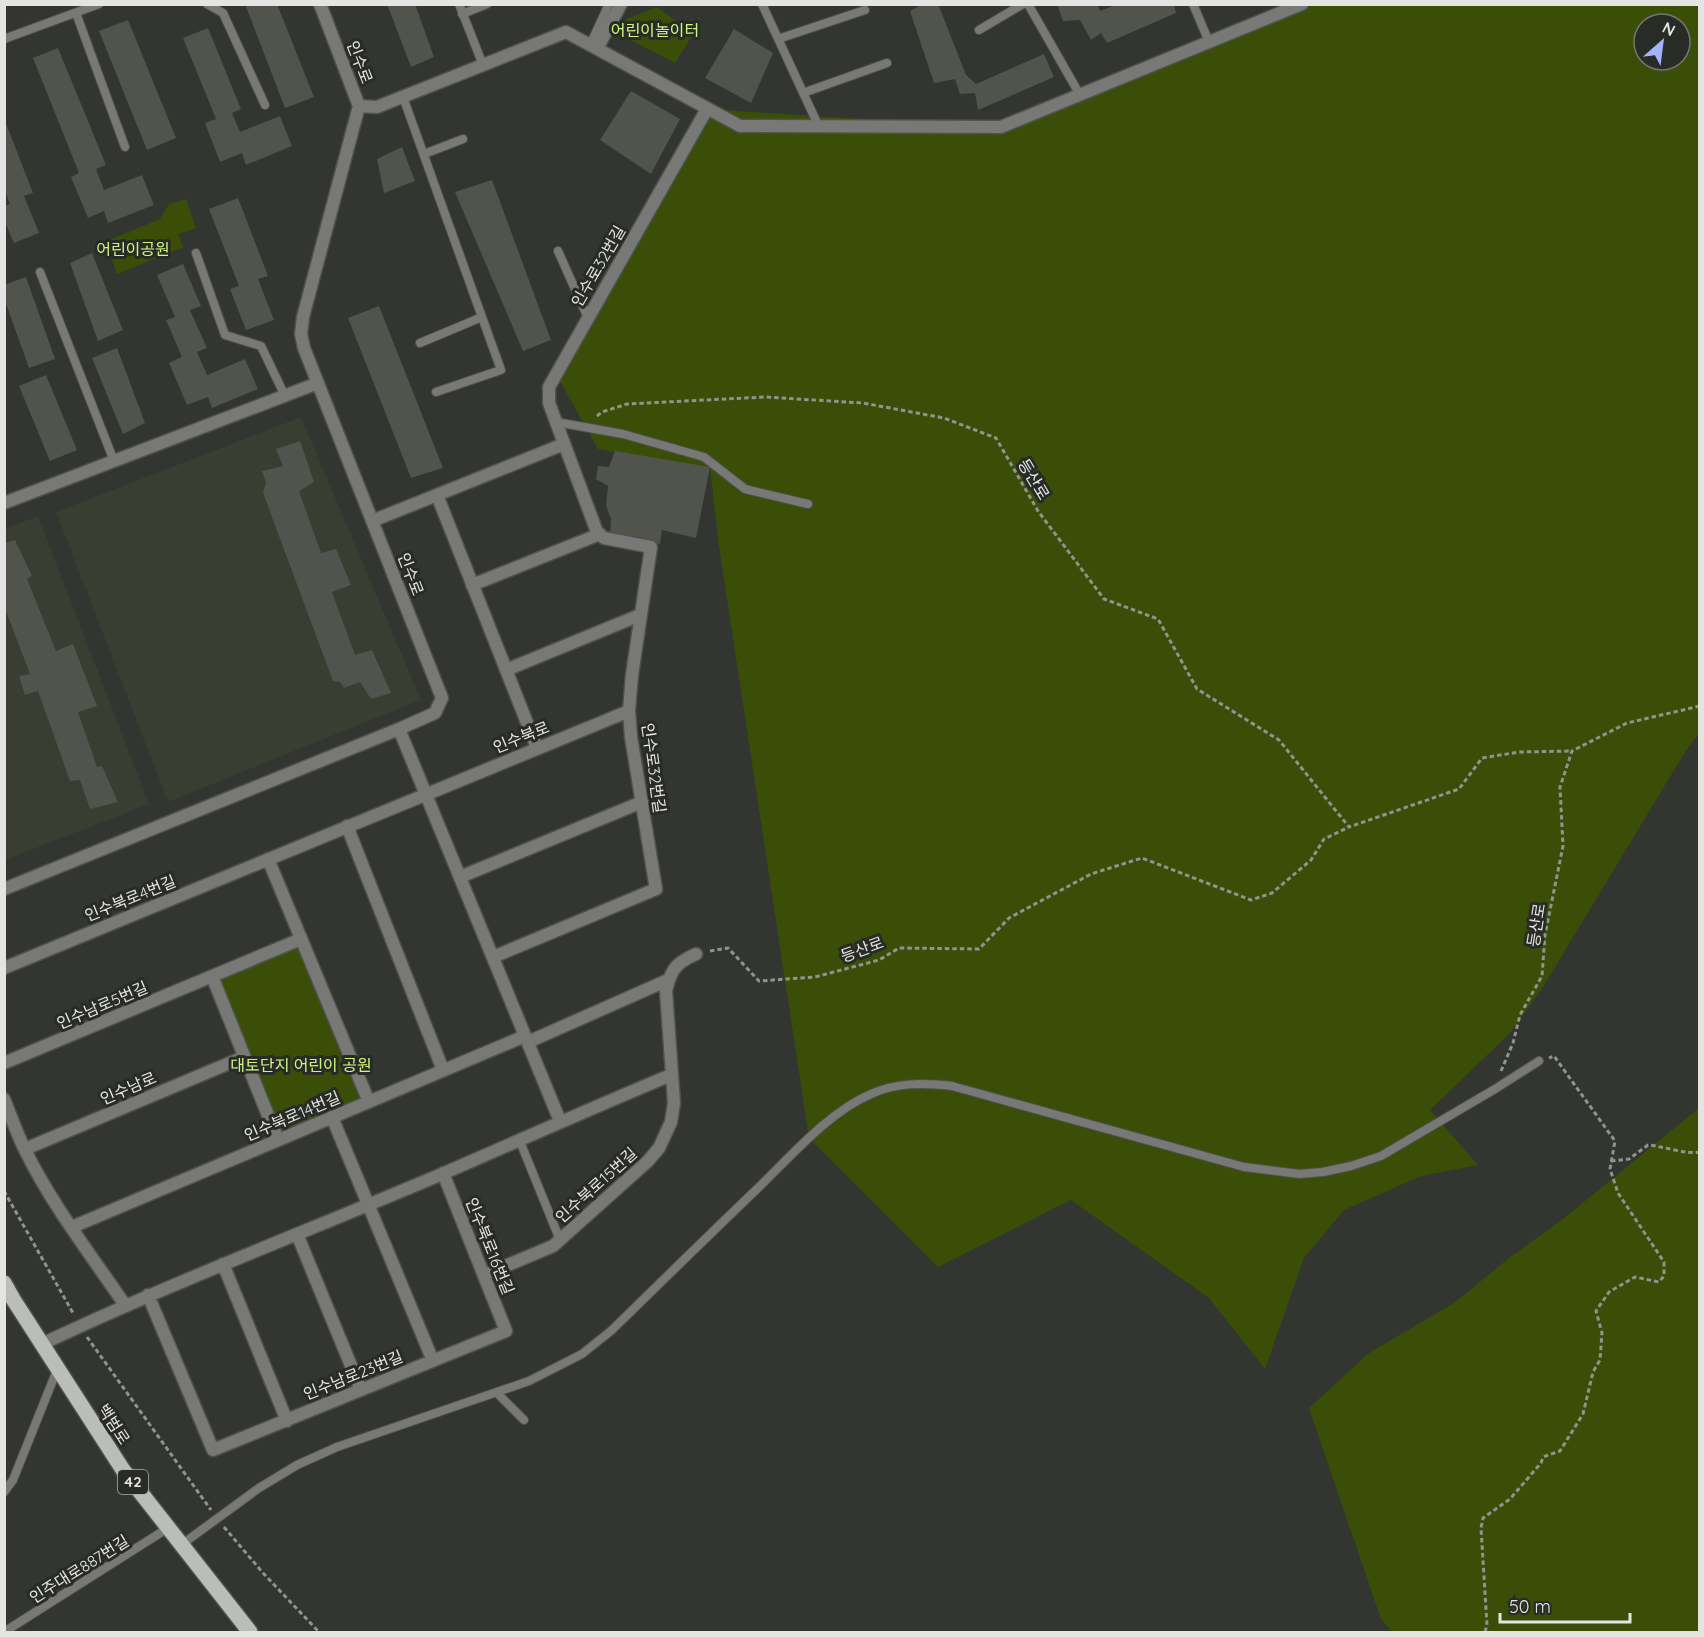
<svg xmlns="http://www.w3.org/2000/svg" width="1704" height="1637" font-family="Quicksand,'Noto Sans KR',sans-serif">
	<rect width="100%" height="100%" fill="#333530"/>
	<path fill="#393d32" d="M301,417L421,700L168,802L56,512Z
		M38,516L149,804L5,860V529Z"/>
	<path fill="#3b4e08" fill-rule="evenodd" d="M1302,5H1699V733L1685,752L1543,987L1510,1033L1430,1110L1478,1165L1421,1176L1344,1210L1304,1258L1265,1369L1209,1298L1071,1200L938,1267L809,1138L719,546L710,468L598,449L556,374L707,109L984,127ZM1644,24H1680V60H1644Z
		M657,7L693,34L675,63L617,33L627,19Z
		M186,199L196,228L178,234L183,247L117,274L106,241L160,219L169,204Z
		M301,939L369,1102L278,1140L212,976Z
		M1699,1108V1632H1392L1381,1619L1309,1408L1369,1353L1454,1303L1509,1258L1563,1219Z"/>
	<path fill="#51534d" d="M245,4H277L314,97L285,108Z
		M387,4H415L434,57L411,67Z
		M923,4H938L966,75L976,84L1044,54L1054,77L978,110L975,93L960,94L955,79L934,83L910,11Z
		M1057,4H1097L1100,11L1118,4H1174L1176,13L1107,43L1101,33L1091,40L1080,20L1063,21Z
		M128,20L176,138L147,150L99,31Z
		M208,28L241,109L232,113L240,132L280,116L292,146L246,165L242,153L220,162L205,123L216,119L183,38Z
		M734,29L773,53L751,103L705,78Z
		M58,48L106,165L96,169L104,190L142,175L154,205L108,223L104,211L88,218L71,177L79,173L33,58Z
		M631,91L680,119L651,174L600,140Z
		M5,121L33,193L24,196L39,233L14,243L4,220V206L10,204L4,189Z
		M402,147L415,181L384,193L377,159Z
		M492,180L551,340L523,351L455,192Z
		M238,198L268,276L258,279L274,320L246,330L230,289L239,286L209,209Z
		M92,253L123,330L98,341L70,263Z
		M183,264L201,306L190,310L207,348L197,352L207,375L245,359L258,389L212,408L208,397L187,405L169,363L182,357L166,320L175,317L157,275Z
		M26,277L55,359L29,368L4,298V285Z
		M379,306L443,468L411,478L348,318Z
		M117,348L145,423L123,434L92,358Z
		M46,375L77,450L50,461L19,386Z
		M300,441L314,482L299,491L321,553L336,549L351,585L332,592L355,655L372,650L391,693L371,699L360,682L344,688L340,682L333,681L263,493L266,483L262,471L283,466L276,449Z
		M615,451L710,467L696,538L662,530L660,544L610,535L611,519L606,505L608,486L596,479L598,466L609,467Z
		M15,540L32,576L27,579L56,651L73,644L97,706L78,712L97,767L102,766L118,802L90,809L80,780L70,781L38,691L25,695L19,676L30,674L4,606V543Z"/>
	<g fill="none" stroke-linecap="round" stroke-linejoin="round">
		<defs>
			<path id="lane" d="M207,4L223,13L265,105
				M459,4L483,65
				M762,4L819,127
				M1028,4L1080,95
				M1193,4L1209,42
				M76,13L125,147
				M462,14L487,4
				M979,30L1023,4
				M4,39L99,4
				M778,39L865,10
				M590,45L609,4
				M803,93L887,63
				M403,97L501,370L436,392
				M424,154L463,139
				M558,251L588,318
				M196,253L225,335L261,346L285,396
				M40,272L114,461
				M420,343L482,317
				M556,422L623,434L704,457L745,489L808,504
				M519,1139L560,1240
				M497,1393L524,1420
				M4,1492L13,1480L57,1370
				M181,1545L259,1488L297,1465L337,1447L529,1381L582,1354L612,1330C661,1282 710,1234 759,1187C792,1155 829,1112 871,1094C897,1082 925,1083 952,1086L1244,1167L1299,1174L1323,1172L1351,1166L1381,1156L1495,1089L1539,1061
				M4,1632L168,1528"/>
			<path id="street" d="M599,45L621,4
				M359,106L377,107L566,32L740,126L1001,127L1302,4
				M437,495L537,748
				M4,503L318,383
				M372,521L564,444
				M472,585L600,534
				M506,670L640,615
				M399,729L560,1121
				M347,826L443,1070
				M268,859L369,1102
				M460,877L642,802
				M4,889L399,729L435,713L442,698L304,348L301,334L303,317L359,106L320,4
				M493,957L656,889L631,737L629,711L632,675L651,547L604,538L597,532L549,403V387L707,109
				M4,968L629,711
				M212,976L278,1140
				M528,1042L668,980
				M4,1063L301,939
				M4,1099C11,1116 17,1134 25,1150C52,1205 91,1255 125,1305
				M332,1117L433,1361
				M25,1149L244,1057
				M72,1227L525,1036
				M297,1234L361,1390
				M223,1264L287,1421
				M484,1275L553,1246L648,1161L659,1148L671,1122L674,1103L666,991C671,969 676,963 696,954
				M148,1295L213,1450L506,1331L443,1173
				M42,1344C173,1282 308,1231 442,1174C518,1141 594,1107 671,1075"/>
			<path id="primary" d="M4,1283L13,1299L123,1470L250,1632"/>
		</defs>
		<use href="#lane" stroke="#4f514c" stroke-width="10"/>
		<use href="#street" stroke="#4f514c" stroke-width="15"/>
		<use href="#primary" stroke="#4f514c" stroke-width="18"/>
		<path stroke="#91938f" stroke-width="3" stroke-dasharray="4.5 3" stroke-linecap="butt" d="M597,416L602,412L627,404L765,397L863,403L944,418L996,438L1038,511L1104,599L1158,619L1197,689L1279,740L1349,827L1459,789L1482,758L1519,752L1572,751
			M710,951L728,948L759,981L815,977L879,960L899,948L979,949L1009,918L1091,874L1142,858L1251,900L1272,893L1311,860L1324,839L1349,827
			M1501,1071L1513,1043L1520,1015L1542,976L1545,935L1563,846L1560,787L1572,751L1627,723L1700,706
			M1611,1161L1629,1159L1648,1145C1661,1146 1689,1155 1700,1152
			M4,1191L73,1313
			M87,1337L211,1510
			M224,1527L263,1573L319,1632
			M1485,1632L1487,1625L1481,1528L1483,1518L1510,1499L1541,1463L1543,1457L1560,1451L1583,1414L1593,1372L1600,1360L1602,1333L1596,1311L1609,1292L1635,1277L1659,1282L1664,1276V1262L1618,1193L1610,1169L1615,1141L1554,1056L1549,1058"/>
		<use href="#lane" stroke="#787976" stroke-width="8"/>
		<use href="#street" stroke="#787976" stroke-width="12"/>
		<use href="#primary" stroke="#bbbdb8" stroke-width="15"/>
	</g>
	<g text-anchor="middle" stroke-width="6" stroke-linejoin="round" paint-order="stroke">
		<rect fill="#292b26" stroke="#acadaa" stroke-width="1.5" x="118" y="1470" width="30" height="24" rx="4.5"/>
		<g font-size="15" font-weight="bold" fill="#e4e5e2">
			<text x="133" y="1487">42</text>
		</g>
		<g font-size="16" fill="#cdf582" stroke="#292b26">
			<text x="655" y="36">어린이놀이터</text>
			<text x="133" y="255">어린이공원</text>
			<text x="301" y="1071">대토단지 어린이 공원</text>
		</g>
		<g font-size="16" fill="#e4e5e2" stroke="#292b26">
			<text transform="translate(360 62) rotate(69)" y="6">인수로</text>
			<text transform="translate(598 266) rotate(-60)" y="6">인수로32번길</text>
			<text transform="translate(1034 479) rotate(59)" y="6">등산로</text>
			<text transform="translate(411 574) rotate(69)" y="6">인수로</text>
			<text transform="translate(521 737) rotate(-22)" y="6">인수북로</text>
			<text transform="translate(654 768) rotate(82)" y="6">인수로32번길</text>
			<text transform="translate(130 898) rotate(-22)" y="6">인수북로4번길</text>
			<text transform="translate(1536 925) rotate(-81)" y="6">등산로</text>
			<text transform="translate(862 949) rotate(-20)" y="6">등산로</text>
			<text transform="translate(102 1005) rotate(-23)" y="6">인수남로5번길</text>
			<text transform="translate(128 1088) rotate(-23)" y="6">인수남로</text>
			<text transform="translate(292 1116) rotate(-23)" y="6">인수북로14번길</text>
			<text transform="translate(596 1185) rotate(-42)" y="6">인수북로15번길</text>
			<text transform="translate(490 1246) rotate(68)" y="6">인수북로16번길</text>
			<text transform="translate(353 1375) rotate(-22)" y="6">인수남로23번길</text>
			<text transform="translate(114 1424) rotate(57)" y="6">백범로</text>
			<text transform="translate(79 1569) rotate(-32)" y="6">인주대로887번길</text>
		</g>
	</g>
	<rect width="1704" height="1637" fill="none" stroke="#e4e5e2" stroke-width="12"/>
	<g transform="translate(1662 42) rotate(28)"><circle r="28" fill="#292b26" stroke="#747571" stroke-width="1.5"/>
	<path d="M0-4.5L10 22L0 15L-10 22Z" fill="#a3b2fd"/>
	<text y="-9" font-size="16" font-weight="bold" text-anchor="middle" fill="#e4e5e2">N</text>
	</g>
	<path d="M1500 1613v9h130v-9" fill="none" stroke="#e4e5e2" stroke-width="3"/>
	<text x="1509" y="1613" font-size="18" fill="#e4e5e2" stroke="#292b26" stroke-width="4.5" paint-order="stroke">50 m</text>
</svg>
